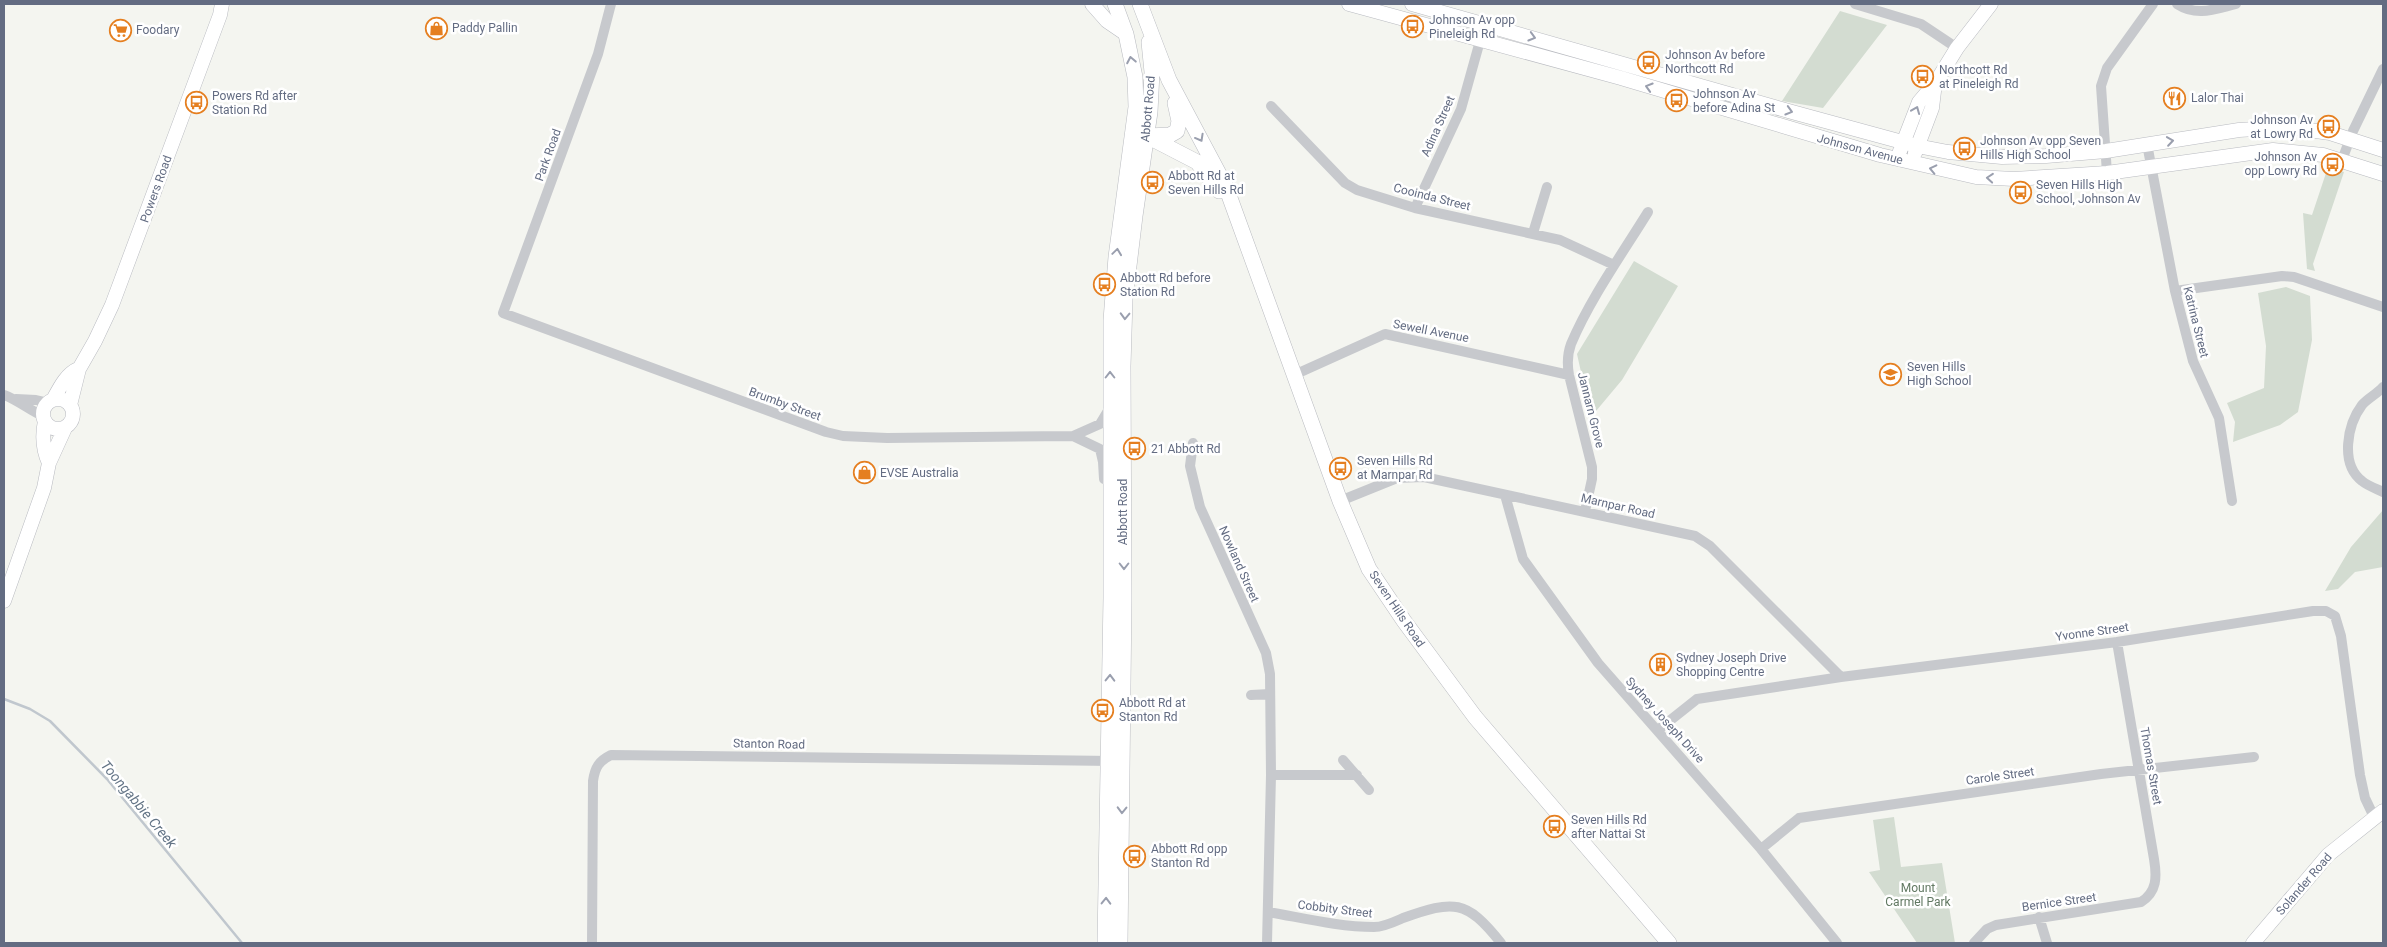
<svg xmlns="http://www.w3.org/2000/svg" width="2387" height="947" font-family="Roboto,sans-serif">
	<rect width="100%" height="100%" fill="#f4f5f0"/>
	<path fill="#d3dcd1" d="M1840,11L1887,25L1823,108L1782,101Z
		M2328,167L2344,172L2313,264L2315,271L2307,269L2303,213L2312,215Z
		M1634,261L1678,286L1622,380L1591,417L1577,354Z
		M2286,287L2310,296L2312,340L2298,412L2280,425L2233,442L2235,422L2227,403L2264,388L2266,346L2258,293Z
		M2383,510V567L2355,572L2338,589L2325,591L2351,547Z
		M1894,817L1901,867L1942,863L1955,943H1917L1869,872L1880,870L1873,820Z"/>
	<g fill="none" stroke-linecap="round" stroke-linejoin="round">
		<path stroke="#c0c7ce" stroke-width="2.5" d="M4,699L30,709L50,721L107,779L242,943"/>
		<defs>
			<path id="secondary" d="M1092,4L1107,21L1126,34
				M1349,4L1621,78L1880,155L1976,177L2014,179L2107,173L2273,150L2323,155L2383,174
				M1412,4L1792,112L1917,146L1948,152L2002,157L2046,156L2106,151L2239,130L2288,127L2330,133L2383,150
				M1900,151L1919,102L1936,82L1957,48L1991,4
				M1915,153L1932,108L1935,83
				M43 414a15 15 0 1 1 30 0a15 15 0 1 1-30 0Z
				M53,400C59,389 66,374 78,369
				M70,405L79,369L95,341L112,305L220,15L222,4
				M45,421C42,435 43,450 49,463
				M4,601L44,488L49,463L65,428
				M2253,943L2328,855L2383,811"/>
			<path id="primary" d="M1140,4L1169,80L1226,187L1340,501L1369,569L1404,621L1475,717L1669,943
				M1139,132L1197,162L1219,191
				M1148,136L1170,135L1177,131L1179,121L1175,103
				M1105,943L1111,598V320L1116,257L1136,107L1135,77L1126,34L1115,4
				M1120,943L1124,599L1123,366L1125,299L1135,216L1150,112L1152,72L1149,42"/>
		</defs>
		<use href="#secondary" stroke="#b9bbc1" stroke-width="15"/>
		<use href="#primary" stroke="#b9bbc0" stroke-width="16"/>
		<path stroke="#c7c9cd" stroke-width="10" d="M611,4L598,54L503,313L826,432L843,436L887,438L1073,436L1100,424L1109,409
			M1855,4L1921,24L1957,48
			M2177,4C2197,17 2215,9 2236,4
			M1271,106L1345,183L1357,190L1415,208L1560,240L1614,265
			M2147,144L2175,291L2193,361L2219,418L2232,501
			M2342,160L2353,131L2383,69
			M2107,173L2101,86L2107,68L2153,4
			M1415,208L1461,109L1485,23
			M1533,233L1547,187
			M2175,291L2282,276L2294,277L2383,307
			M1294,375L1385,334L1569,375
			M2383,387C2377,394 2368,398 2362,405C2347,425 2340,464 2362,481C2368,486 2377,489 2383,492
			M4,395C18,400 29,410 43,416
			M16,399L36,400L49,403
			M1073,436L1100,449L1103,462L1104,479
			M1193,443L1190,466L1200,507L1266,653L1270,674L1271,775L1267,943
			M1505,495L1523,559L1598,663L1761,849L1837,943
			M1340,501L1397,478L1424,477L1695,536L1710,546L1841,677
			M1585,511L1592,479V467L1569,375C1567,364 1567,355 1571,344C1590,299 1622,254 1648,212
			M1251,695L1270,694
			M1658,730L1697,699L1841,677L2117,642L2313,611H2326L2335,616L2341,636L2360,775L2365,798L2374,817
			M1343,760L1369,790
			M1271,775H1357
			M1761,849L1799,818L2101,774L2254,757
			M1268,912C1303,918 1339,927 1374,927C1384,927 1394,922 1403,918C1454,900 1466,899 1501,943
			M2039,917L2047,943
			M592,943L593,781C595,767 599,761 611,755L1113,761
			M1974,943L1987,929L1996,925L2141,902C2157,892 2157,877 2154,859L2117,642"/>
		<use href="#secondary" stroke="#fff" stroke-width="14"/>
		<use href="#primary" stroke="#fff" stroke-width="15"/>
	</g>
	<defs><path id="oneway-chevron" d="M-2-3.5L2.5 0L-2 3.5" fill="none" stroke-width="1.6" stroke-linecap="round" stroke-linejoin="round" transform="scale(1.25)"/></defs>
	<g stroke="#9a9fae">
		<use href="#oneway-chevron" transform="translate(1532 37) rotate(16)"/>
		<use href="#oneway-chevron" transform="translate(1131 60) rotate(-101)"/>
		<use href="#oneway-chevron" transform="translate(1649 87) rotate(-163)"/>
		<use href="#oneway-chevron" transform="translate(1916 110) rotate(-68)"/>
		<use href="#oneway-chevron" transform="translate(1789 111) rotate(16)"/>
		<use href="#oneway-chevron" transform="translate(1200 138) rotate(61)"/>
		<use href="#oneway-chevron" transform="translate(2170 141) rotate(-8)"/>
		<use href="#oneway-chevron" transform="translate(1933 169) rotate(-167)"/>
		<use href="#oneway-chevron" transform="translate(1990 178) rotate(-175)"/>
		<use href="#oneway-chevron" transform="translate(1117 252) rotate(-82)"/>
		<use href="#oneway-chevron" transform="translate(1125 316) rotate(92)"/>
		<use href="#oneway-chevron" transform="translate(1110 375) rotate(-90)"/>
		<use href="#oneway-chevron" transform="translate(1124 566) rotate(90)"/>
		<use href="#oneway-chevron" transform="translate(1110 678) rotate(-89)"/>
		<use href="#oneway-chevron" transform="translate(1122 810) rotate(91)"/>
		<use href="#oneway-chevron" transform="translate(1106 901) rotate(-89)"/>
	</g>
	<defs>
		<symbol id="bus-ring" viewBox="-11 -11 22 22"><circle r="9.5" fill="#fff" stroke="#e57f20" stroke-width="1.5"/><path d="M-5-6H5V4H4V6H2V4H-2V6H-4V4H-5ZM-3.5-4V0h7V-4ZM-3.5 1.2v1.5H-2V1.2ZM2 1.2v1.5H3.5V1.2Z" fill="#e57f20"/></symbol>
		<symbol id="shop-ring" viewBox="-11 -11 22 22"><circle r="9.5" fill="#fff" stroke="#e57f20" stroke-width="1.5"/><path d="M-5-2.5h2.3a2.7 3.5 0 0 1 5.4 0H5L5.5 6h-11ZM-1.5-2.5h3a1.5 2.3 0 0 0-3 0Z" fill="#e57f20"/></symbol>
		<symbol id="supermarket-ring" viewBox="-11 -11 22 22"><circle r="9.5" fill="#fff" stroke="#e57f20" stroke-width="1.5"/><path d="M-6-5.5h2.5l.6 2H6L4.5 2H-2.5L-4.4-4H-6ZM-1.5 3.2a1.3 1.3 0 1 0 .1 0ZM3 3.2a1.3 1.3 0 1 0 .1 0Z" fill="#e57f20"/></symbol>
		<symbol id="restaurant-ring" viewBox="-11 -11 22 22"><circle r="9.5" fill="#fff" stroke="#e57f20" stroke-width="1.5"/><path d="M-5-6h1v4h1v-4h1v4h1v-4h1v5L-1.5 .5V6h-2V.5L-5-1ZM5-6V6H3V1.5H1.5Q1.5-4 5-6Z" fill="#e57f20"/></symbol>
		<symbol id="school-ring" viewBox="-11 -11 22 22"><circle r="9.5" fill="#fff" stroke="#e57f20" stroke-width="1.5"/><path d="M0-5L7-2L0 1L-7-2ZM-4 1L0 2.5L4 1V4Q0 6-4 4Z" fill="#e57f20"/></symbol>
		<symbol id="building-ring" viewBox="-11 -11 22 22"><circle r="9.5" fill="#fff" stroke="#e57f20" stroke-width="1.5"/><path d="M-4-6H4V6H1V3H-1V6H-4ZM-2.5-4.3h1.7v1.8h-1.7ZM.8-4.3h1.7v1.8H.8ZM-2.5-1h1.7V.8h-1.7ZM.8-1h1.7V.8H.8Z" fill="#e57f20"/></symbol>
	</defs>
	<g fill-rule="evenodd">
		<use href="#bus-ring" x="1400" y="14" width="25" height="25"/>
		<use href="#shop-ring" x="424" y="16" width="25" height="25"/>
		<use href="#supermarket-ring" x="108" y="18" width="25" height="25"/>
		<use href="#bus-ring" x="1636" y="50" width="25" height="25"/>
		<use href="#bus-ring" x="1910" y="64" width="25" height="25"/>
		<use href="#restaurant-ring" x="2162" y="86" width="25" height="25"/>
		<use href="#bus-ring" x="1664" y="88" width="25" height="25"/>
		<use href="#bus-ring" x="184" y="90" width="25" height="25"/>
		<use href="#bus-ring" x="2316" y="114" width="25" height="25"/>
		<use href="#bus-ring" x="1952" y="136" width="25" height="25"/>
		<use href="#bus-ring" x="2320" y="152" width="25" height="25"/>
		<use href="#bus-ring" x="1140" y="170" width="25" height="25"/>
		<use href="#bus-ring" x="2008" y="180" width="25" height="25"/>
		<use href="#bus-ring" x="1092" y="272" width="25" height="25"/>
		<use href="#school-ring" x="1878" y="362" width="25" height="25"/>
		<use href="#bus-ring" x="1122" y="436" width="25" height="25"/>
		<use href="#bus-ring" x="1328" y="456" width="25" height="25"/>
		<use href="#shop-ring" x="852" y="460" width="25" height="25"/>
		<use href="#building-ring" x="1648" y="652" width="25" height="25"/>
		<use href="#bus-ring" x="1090" y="698" width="25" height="25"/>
		<use href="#bus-ring" x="1542" y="814" width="25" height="25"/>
		<use href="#bus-ring" x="1122" y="844" width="25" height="25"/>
	</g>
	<g text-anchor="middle" stroke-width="5" stroke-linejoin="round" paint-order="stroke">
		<g font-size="12" fill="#636c82" stroke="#fff" text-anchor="start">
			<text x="1429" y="24">Johnson Av opp<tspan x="1429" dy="14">Pineleigh Rd</tspan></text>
			<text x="452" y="32">Paddy Pallin</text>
			<text x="136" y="34">Foodary</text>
			<text x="1665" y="59">Johnson Av before<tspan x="1665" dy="14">Northcott Rd</tspan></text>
			<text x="1939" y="74">Northcott Rd<tspan x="1939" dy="14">at Pineleigh Rd</tspan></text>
			<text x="1693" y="98">Johnson Av<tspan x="1693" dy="14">before Adina St</tspan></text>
			<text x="212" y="100">Powers Rd after<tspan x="212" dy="14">Station Rd</tspan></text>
			<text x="2191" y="102">Lalor Thai</text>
			<text x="2313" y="124" text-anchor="end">Johnson Av<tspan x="2313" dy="14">at Lowry Rd</tspan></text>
			<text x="1980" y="145">Johnson Av opp Seven<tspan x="1980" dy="14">Hills High School</tspan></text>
			<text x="2317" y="161" text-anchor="end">Johnson Av<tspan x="2317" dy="14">opp Lowry Rd</tspan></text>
			<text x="1168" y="180">Abbott Rd at<tspan x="1168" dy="14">Seven Hills Rd</tspan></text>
			<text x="2036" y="189">Seven Hills High<tspan x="2036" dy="14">School, Johnson Av</tspan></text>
			<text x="1120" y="282">Abbott Rd before<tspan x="1120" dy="14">Station Rd</tspan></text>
			<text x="1907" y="371">Seven Hills<tspan x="1907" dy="14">High School</tspan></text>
			<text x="1151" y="453">21 Abbott Rd</text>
			<text x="1357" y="465">Seven Hills Rd<tspan x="1357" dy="14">at Marnpar Rd</tspan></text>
			<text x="880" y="477">EVSE Australia</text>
			<text x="1676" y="662">Sydney Joseph Drive<tspan x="1676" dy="14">Shopping Centre</tspan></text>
			<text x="1119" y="707">Abbott Rd at<tspan x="1119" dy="14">Stanton Rd</tspan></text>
			<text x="1571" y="824">Seven Hills Rd<tspan x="1571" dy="14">after Nattai St</tspan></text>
			<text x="1151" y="853">Abbott Rd opp<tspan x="1151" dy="14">Stanton Rd</tspan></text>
		</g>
		<g font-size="12" fill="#636c82" stroke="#fff">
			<text transform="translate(1148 109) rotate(-85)" y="4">Abbott Road</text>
			<text transform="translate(1438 126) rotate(-66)" y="4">Adina Street</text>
			<text transform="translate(1860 149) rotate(15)" y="4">Johnson Avenue</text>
			<text transform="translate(548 155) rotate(-70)" y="4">Park Road</text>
			<text transform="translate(156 189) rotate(-70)" y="4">Powers Road</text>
			<text transform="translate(1432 197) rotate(14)" y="4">Cooinda Street</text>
			<text transform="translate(2196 322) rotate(76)" y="4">Katrina Street</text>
			<text transform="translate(1431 331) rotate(11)" y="4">Sewell Avenue</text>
			<text transform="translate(785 404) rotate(20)" y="4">Brumby Street</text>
			<text transform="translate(1591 410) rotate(76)" y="4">Jannarn Grove</text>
			<text transform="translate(1618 506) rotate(13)" y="4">Marnpar Road</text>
			<text transform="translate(1123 512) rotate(-90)" y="4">Abbott Road</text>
			<text transform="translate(1239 564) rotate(66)" y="4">Nowland Street</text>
			<text transform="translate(1397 609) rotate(56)" y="4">Seven Hills Road</text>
			<text transform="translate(2092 632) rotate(-8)" y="4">Yvonne Street</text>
			<text transform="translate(1665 720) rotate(48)" y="4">Sydney Joseph Drive</text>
			<text transform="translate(769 744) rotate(1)" y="4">Stanton Road</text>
			<text transform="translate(2151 766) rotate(80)" y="4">Thomas Street</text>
			<text transform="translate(2000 776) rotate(-8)" y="4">Carole Street</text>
			<text transform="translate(2304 884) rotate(-49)" y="4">Solander Road</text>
			<text transform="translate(2059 902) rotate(-8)" y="4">Bernice Street</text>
			<text transform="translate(1335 909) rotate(7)" y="4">Cobbity Street</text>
		</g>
		<g font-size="12" fill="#627963" stroke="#fff">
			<text x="1918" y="892">Mount<tspan x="1918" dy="14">Carmel Park</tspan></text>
		</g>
		<g font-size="14" font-style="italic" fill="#637486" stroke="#fff">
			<text transform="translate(139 804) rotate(50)" y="5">Toongabbie Creek</text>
		</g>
	</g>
	<rect width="2387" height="947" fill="none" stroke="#636c82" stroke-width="10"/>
</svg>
